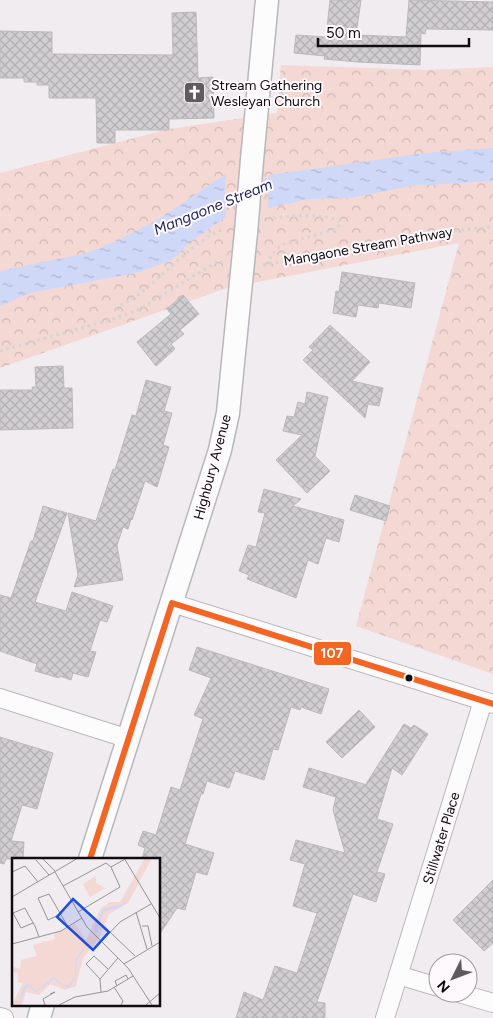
<svg xmlns="http://www.w3.org/2000/svg" width="493" height="1018" font-family="Figtree,sans-serif">
	<defs>
		<pattern id="forest-crowns" width="20" height="18" patternUnits="userSpaceOnUse" patternTransform="scale(1.25)"><rect width="20" height="18" fill="#f4d8d3"/><path d="M2 6a3 3 0 1 1 6 0M12 15a3 3 0 1 1 6 0" fill="none" stroke="#d0b8b4"/></pattern>
		<pattern id="water-ripples" width="26" height="14" patternUnits="userSpaceOnUse" patternTransform="scale(1.25)"><rect width="26" height="14" fill="#cfd8f7"/><path d="M2 4q2-2 4 0t4 0M15 11q2-2 4 0t4 0" fill="none" stroke="#b1b8d3"/></pattern>
		<pattern id="building-cross-hatch" width="8" height="8" patternUnits="userSpaceOnUse" patternTransform="scale(1.25)"><rect width="8" height="8" fill="#d1ced1"/><path d="M0 0l8 8M0 8l8-8" fill="none" stroke="#b2b0b2"/></pattern>
	</defs>
	<rect width="100%" height="100%" fill="#f1ecf0"/>
	<path fill="url(#forest-crowns)" d="M281,65L427,70L493,67V674L356,626L459,243L227,288L0,368V173L169,129L277,113Z"/>
	<path fill="url(#water-ripples)" d="M493,148V181L411,186L350,198L309,199L268,208L269,175L425,153Z
		M226,174L224,202L226,217L189,243L172,260L136,273L29,293L0,306V271L87,253L121,239L157,220Z"/>
	<g fill="none" stroke-linecap="round" stroke-linejoin="round">
		<path stroke="#cfd8f7" stroke-width="6" d="M255,187L268,181L276,180
			M216,205L244,193"/>
	</g>
	<path fill="url(#building-cross-hatch)" stroke="#bcb9bd" d="M330,0H361L356,35L406,37L409,0L493,2V30L426,29L425,34L421,33L420,65L358,62L324,59L325,56L294,53L296,35L326,37Z
		M196,12L198,78L213,77L214,118L169,119V130H115V143H97L96,98H49V85H37V82H24V78H0V31L52,32V54L173,55L172,13Z
		M342,272L415,283L411,308L379,303L378,308L358,305L356,317L333,313L336,291L339,292Z
		M183,295L199,314L180,330L184,334L171,344L175,349L156,366L137,342L171,314L167,309Z
		M330,325L370,362L352,381L383,388L379,406L368,404L365,418L303,360L313,350L309,347Z
		M63,366L64,388H72L73,428L0,430V390H33L32,387H36L35,367Z
		M146,380L171,387L164,411L172,413L163,445L169,447L157,487L145,481L132,520L131,519L128,529L123,527L117,545L123,580L74,587L78,575L68,513L96,521L113,469L115,470L132,415L136,416Z
		M307,392L328,397L315,456L330,471L307,493L276,460L302,435L283,431L287,416L294,417L298,402L305,404Z
		M264,489L301,499L293,506L344,520L339,542L326,538L318,564L308,560L296,598L247,579L249,575L239,571L248,545L256,547L265,513L258,512Z
		M355,495L390,506L386,521L350,510Z
		M43,506L67,513L35,602L66,611L72,592L113,606L107,622L100,620L90,651L96,652L88,677L73,673L71,680L60,676L59,678L35,671L37,664L0,651V595L11,598L31,541H33Z
		M197,647L329,689L321,714L301,707L300,710L291,707L278,750L273,749L264,780L235,771L229,788L207,781L203,794H201L185,844L214,853L207,875L196,872L185,910L177,908L159,935V859H142L145,848L138,845L143,831L156,835L171,787L180,790L203,719L194,715L211,678L189,670Z
		M359,710L375,727L342,758L326,742Z
		M404,724L411,728L414,725L428,734L402,775L392,768L377,819L393,824L377,872L385,874L376,902L353,894L317,1002L325,1003V1018H236L244,992L263,1000L275,966L297,973L317,913L293,906L305,864L290,860L296,840L345,853L333,810L336,797L303,787L309,768L367,785L366,784Z
		M0,737L53,753L37,809L22,805L11,841L24,842L23,859H6L4,864L0,863Z
		M493,880V943L484,951L453,920Z"/>
	<g fill="none" stroke-linecap="round" stroke-linejoin="round">
		<defs>
			<path id="minor" d="M172,603L493,704
				M0,698L129,739
				M398,975L438,987
				M459,993L493,1003
				M0,1017L4,1018
				M385,1018L483,701"/>
			<path id="tertiary" d="M252,160L267,0
				M90,859L220,450L228,413L246,232
				M39,1018L43,1004"/>
		</defs>
		<use href="#minor" stroke="#bab7ba" stroke-width="20"/>
		<use href="#tertiary" stroke="#bab7ba" stroke-width="25"/>
		<path stroke="#d6d4d6" stroke-width="3" stroke-dasharray="2.5 4" stroke-linecap="butt" d="M267,219C282,216 331,212 341,223L336,229L281,245L271,256L269,264
			M263,265C340,251 416,233 493,227
			M120,317L118,308L120,306C125,302 131,300 137,296C159,280 201,234 225,229
			M0,351L120,317L140,309L218,261L222,262"/>
		<use href="#minor" stroke="#fdfcfd" stroke-width="18"/>
		<use href="#tertiary" stroke="#fdfcfd" stroke-width="22"/>
		<defs>
			<path id="tertiary-bridge" d="M246,232L252,160"/>
		</defs>
		<use href="#tertiary-bridge" stroke="#bab7ba" stroke-width="25" stroke-linecap="butt"/>
		<use href="#tertiary-bridge" stroke="#fdfcfd" stroke-width="22"/>
		<defs>
			<path id="bus-1" d="M172,603L493,704
				M90,859L172,603"/>
		</defs>
		<use href="#bus-1" stroke="#fef9fd" stroke-width="10"/>
		<use href="#bus-1" stroke="#f26522" stroke-width="6"/>
	</g>
	<defs>
		<symbol id="church-square" viewBox="-11 -11 22 22"><rect x="-9" y="-9" width="18" height="18" rx="4" fill="#5f5b5e" stroke="#fef9fd"/><path d="M-1.2-6h2.4v3.5h3.3v2.4h-3.3V6h-2.4V-.1h-3.3v-2.4h3.3Z" fill="#fff"/></symbol>
	</defs>
	<g fill-rule="evenodd">
		<use href="#church-square" x="182" y="80" width="25" height="25"/>
	</g>
	<circle fill="#100d10" stroke="#fef9fd" stroke-width="2" cx="409" cy="678" r="4.5"/>
	<g text-anchor="middle" stroke-width="4" stroke-linejoin="round" paint-order="stroke">
		<g font-size="14" fill="#100d10" stroke="#fef9fd" text-anchor="start">
			<text x="211" y="90">Stream Gathering<tspan x="211" dy="16">Wesleyan Church</tspan></text>
		</g>
		<g font-size="14" fill="#100d10" stroke="#fef9fd">
			<text transform="translate(368 246) rotate(-10)" y="5">Mangaone Stream Pathway</text>
			<text transform="translate(212 467) rotate(-75)" y="5">Highbury Avenue</text>
			<text transform="translate(441 838) rotate(-73)" y="5">Stillwater Place</text>
		</g>
		<g font-size="15" font-style="italic" fill="#1a2557" stroke="#fef9fd">
			<text transform="translate(213 207) rotate(-22)" y="5">Mangaone Stream</text>
		</g>
	</g>
	<g transform="translate(12 858)">
		<rect width="148" height="148" fill="#f1ecf0"/>
		<path d="M133,0H140L116,45L97,56L86,82L71,100L64,128L53,132L38,126L27,137L14,134L10,147H0L11,125L6,124V116L0,113L1,109L8,111L9,102L25,98L21,87L43,81L42,76L63,66L74,82L89,50L98,44H108ZM84,18V25L93,30L78,39L71,26Z" fill="#f4d8d3"/>
		<path d="M123,20L112,46L107,50L92,53L84,76L82,72L91,51L111,46ZM81,77L65,102L64,119L57,130L50,128L42,121L24,134L16,127L6,147L11,130L16,125L24,133L42,119L50,127H57L63,119L64,101Z" fill="#cfd8f7"/>
		<path fill="none" stroke="#979396" stroke-width="1" d="M30,0L43,13M112,0L148,60M24,2L37,17M99,9L113,1M0,14L13,8L26,24M43,14L75,69L116,110L140,147M51,28L94,5L99,9L108,29L66,54M0,39L66,0M124,54L135,91M49,56L36,62L26,40L37,36L56,69M21,65L9,70L1,55L13,50L16,56L23,68L27,79M130,68H136L140,88M98,74L123,98M89,84L108,64L139,46M0,86L49,73L70,60M112,106L148,84M88,121L74,106L82,98L96,111M105,128L103,123L107,121L114,117L116,121M102,129L111,143L109,147M89,134L88,121L106,100M33,147L31,141L43,134L38,136M47,147L63,139L96,133L121,118M134,147L148,135"/>
		<path fill="#1d4ed8" fill-opacity="0.15" stroke="#1d4ed8" stroke-width="2.5" d="M61,41L97,74L81,92L45,59Z"/>
		<rect width="148" height="148" fill="none" stroke="#100d10" stroke-width="2.5"/>
	</g>
	<rect stroke="#fef9fd" stroke-width="2" x="313" y="641" width="39" height="25" rx="5" fill="#f26522"/>
	<g font-size="14" text-anchor="middle" font-weight="bold" fill="#fff">
		<text x="332" y="658">107</text>
	</g>
	<g transform="translate(453 978) rotate(228)"><circle r="24" fill="#fef9fd" stroke="#9f9b9e"/>
	<path d="M0-4L9 19L0 12L-9 19Z" fill="#5f5b5e"/>
	<text y="-8" font-size="14" font-weight="bold" text-anchor="middle" fill="#100d10">N</text>
	</g>
	<path d="M318 38v8h151v-8" fill="none" stroke="#100d10" stroke-width="2.5"/>
	<text x="326" y="38" font-size="15" fill="#100d10" stroke="#fef9fd" stroke-width="4" paint-order="stroke">50 m</text>
</svg>
